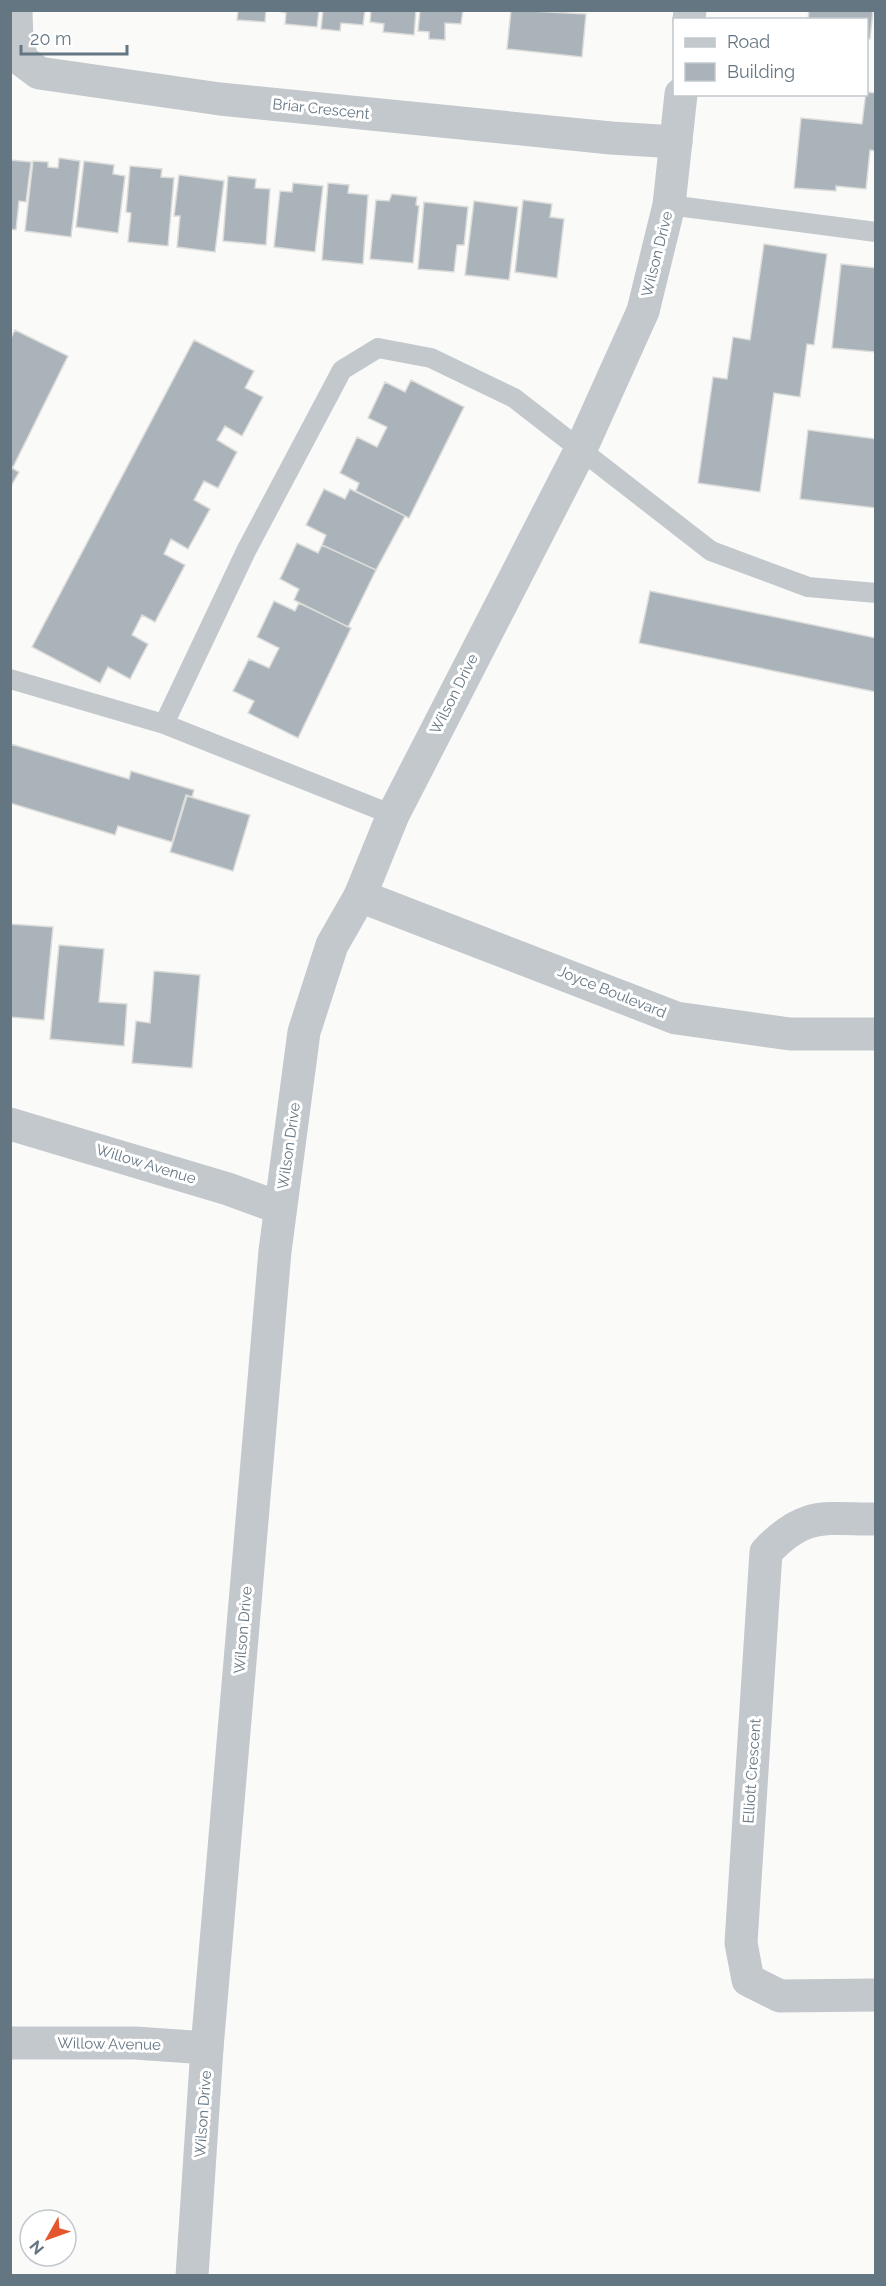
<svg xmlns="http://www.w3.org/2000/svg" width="886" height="2286" font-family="Raleway,sans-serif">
	<rect width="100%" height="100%" fill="#fafaf8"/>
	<path fill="#aab3b9" stroke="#dcdcda" stroke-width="1.5" d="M229,10H266L265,22L237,20L238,11Z
		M274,10H319L317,27L285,24L286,13Z
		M323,10H365L363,25L341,23L340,31L321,29Z
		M371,10H416L414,35L383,32L384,24L370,22Z
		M420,10H463L461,24L445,23V40L429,39V32L418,31Z
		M511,10L586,14L582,57L507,49Z
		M809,10H873L870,39H866V20H808Z
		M866,92L876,93V151L870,150L866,189L836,186V191L794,188L801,118L862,124Z
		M59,158L80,161L71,237L25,231L33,161L48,162V167L58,168Z
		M10,160L31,162L26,202L19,201L16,230L10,229Z
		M84,161L114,165L113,174L125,176L118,233L76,227Z
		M130,166L162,169L161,177L174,178L168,246L128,242L131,213L126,212Z
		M179,175L224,181L215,252L177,247L180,216H174Z
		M228,176L256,179L255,188L270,189L266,245L223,241Z
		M293,183L323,186L315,252L274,247L280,191L292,192Z
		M328,183L349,185L348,193L368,195L363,264L322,260Z
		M392,194L417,197L416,205L419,206L413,263L370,259L376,200L389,201Z
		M523,200L552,204L550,217L564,219L557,278L515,272Z
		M474,201L518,207L509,280L465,275Z
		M424,202L468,207L464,245H457L454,272L418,269Z
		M764,244L827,254L814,345L807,344L800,397L774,393L760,492L698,483L713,377L727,379L733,337L750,340Z
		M841,264L876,268V352L832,348Z
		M15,330L68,356L13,467L10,466V340Z
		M194,340L254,371L245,388L263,397L242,436L225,426L217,440L237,452L218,488L204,481L194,500L210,509L188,549L171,539L164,554L185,565L155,622L142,615L132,635L148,644L130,679L108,667L100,683L32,647Z
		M411,380L464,407L409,518L356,491L359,483L340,473L357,437L377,447L387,427L368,418L385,382L405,392Z
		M808,430L876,439V508L800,499Z
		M10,467L19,472L10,488Z
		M324,489L345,499L350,489L405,516L376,570L322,545L326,535L306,525Z
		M297,543L318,553L322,545L376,570L348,627L294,600L299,589L280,579Z
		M650,591L876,638V692L639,643Z
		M274,601L295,611L299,603L351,628L298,738L248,713L254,701L233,691L249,659L269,668L279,648L257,637Z
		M11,744L129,779L131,771L194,790L192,797L186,795L172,842L118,826L115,835L10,803Z
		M187,796L250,815L233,871L170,852Z
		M10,924L53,927L44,1020L10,1017Z
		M59,945L104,949L99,1002L127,1004L124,1046L50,1039Z
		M154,971L200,975L192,1068L132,1063L136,1021L150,1023Z"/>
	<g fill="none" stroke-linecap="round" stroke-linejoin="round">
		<path stroke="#c3c8cc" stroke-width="20" d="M669,205L876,232
			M10,679L164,724L393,815
			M164,724L246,551L342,370L378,348L431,358L514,398L711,551L808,587L876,593"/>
		<path stroke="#c3c8cc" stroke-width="33" d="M16,10L17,44L23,61L39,73L220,99L611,138L676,142
			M360,896L676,1018L790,1034H876
			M10,1124L228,1189L280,1208
			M876,1519C823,1519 805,1511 766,1552L741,1943L748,1980L780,1996L876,1995
			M10,2043H135L207,2048"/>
		<path stroke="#c3c8cc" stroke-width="33" d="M689,20L690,10
			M192,2276L207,2048L275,1251L304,1032L332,945L360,896L393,815L580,451L643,311L669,205L681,94"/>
	</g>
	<g text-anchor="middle" stroke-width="6" stroke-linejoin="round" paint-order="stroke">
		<g font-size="15" fill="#657683" stroke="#fff">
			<text transform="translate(321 109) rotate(6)" y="5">Briar Crescent</text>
			<text transform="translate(657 254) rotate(-76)" y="5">Wilson Drive</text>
			<text transform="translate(454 694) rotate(-63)" y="5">Wilson Drive</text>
			<text transform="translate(612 992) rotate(22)" y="5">Joyce Boulevard</text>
			<text transform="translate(289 1146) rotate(-82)" y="5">Wilson Drive</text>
			<text transform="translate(146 1164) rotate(17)" y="5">Willow Avenue</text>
			<text transform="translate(243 1630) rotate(-85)" y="5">Wilson Drive</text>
			<text transform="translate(752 1771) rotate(-86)" y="5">Elliott Crescent</text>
			<text transform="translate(109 2044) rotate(1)" y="5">Willow Avenue</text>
			<text transform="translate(203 2114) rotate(-86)" y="5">Wilson Drive</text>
		</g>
	</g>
	<rect width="886" height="2286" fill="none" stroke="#657683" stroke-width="24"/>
	<rect x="673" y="18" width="195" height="78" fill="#ffffff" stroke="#c1c8cd" stroke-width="1.5"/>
	<rect x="685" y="38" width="30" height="9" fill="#c3c8cc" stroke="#c1c8cd" stroke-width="1.5"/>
	<text x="727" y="48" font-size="18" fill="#657683">Road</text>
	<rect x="685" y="63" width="30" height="18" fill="#aab3b9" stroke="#c1c8cd" stroke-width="1.5"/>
	<text x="727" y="78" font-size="18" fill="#657683">Building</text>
	<g transform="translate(48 2238) rotate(230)"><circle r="28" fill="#ffffff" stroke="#c1c8cd" stroke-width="1.5"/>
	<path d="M0-4.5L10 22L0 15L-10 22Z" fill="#e4572e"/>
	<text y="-9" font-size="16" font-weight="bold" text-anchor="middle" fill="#657683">N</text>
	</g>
	<path d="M21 45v9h106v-9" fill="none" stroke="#657683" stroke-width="3"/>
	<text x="30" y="45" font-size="18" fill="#657683" stroke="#ffffff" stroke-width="4.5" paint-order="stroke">20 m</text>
</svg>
